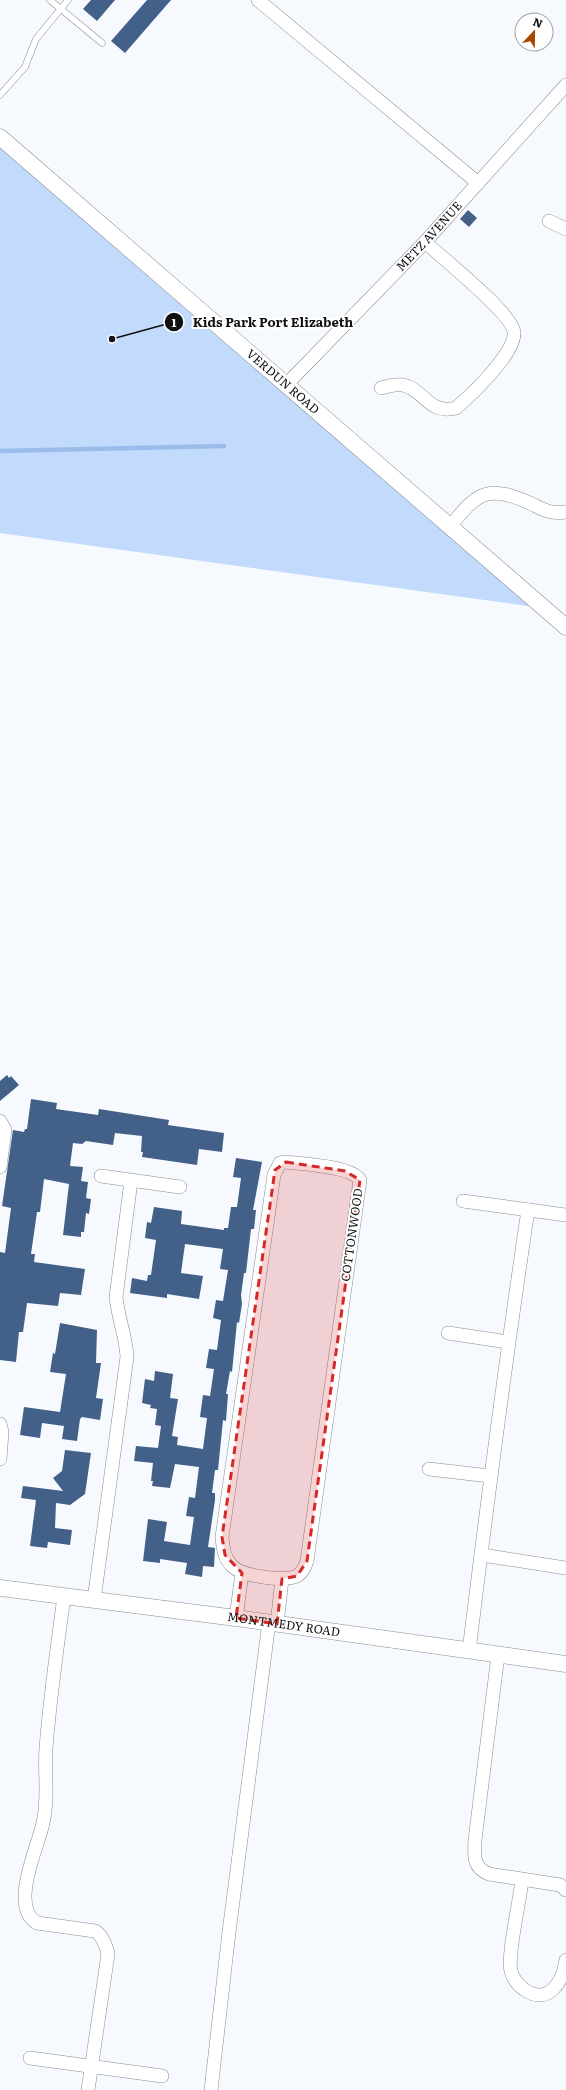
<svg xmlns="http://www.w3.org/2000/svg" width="566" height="2090" font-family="Literata,serif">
	<rect width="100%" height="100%" fill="#f6faff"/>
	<path fill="#c2dafb" d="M0,145L535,607L0,533Z"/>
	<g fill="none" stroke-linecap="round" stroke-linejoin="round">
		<path stroke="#9bbcea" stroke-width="4.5" d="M0,451L224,446"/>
	</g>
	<path fill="#436089" d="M91,0H115L97,21L83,9Z
		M147,0H171L125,53L111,41Z
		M468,210L477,218L469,227L460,219Z
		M7,1075L9,1078L11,1076L19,1085L0,1101V1081Z
		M31,1099L57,1103L56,1109L98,1115L99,1109L169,1120L168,1125L224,1133L222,1152L199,1149L197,1165L142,1157L143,1152H141L142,1136L115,1133L113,1145L86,1141L82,1144L73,1143L70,1166L83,1167L81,1181L88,1182L86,1198L91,1199L89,1214L86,1213L84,1232H81V1237L63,1235L69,1184L44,1179L40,1212H37L31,1254H35L34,1262L85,1269L81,1295L60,1293L58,1306L27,1303L23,1332H19L16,1362L0,1360V1252L5,1253L11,1208L2,1206L13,1130L24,1132L25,1129H27Z
		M236,1158L262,1162L253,1210H256L254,1229H251L246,1273H244L241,1295L242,1304L239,1323L237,1322L232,1372L230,1371L226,1394H228L226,1421L223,1420L218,1470H215L212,1493H215V1500L208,1547L215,1548L214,1567L203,1566L202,1577L185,1574L187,1563L160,1559V1563L143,1561L148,1519L167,1522L164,1541L190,1545L194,1517L186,1516L189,1497L195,1498L199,1467L175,1464L170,1488L152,1486L153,1481H151L153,1463L134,1461L136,1446L158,1448L161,1426L155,1425L157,1409L150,1408L151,1405L142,1403L145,1379L154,1381L155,1371L173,1374L170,1398L178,1399L172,1436L178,1437L177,1445L203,1449L207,1418L200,1417L203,1395L210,1396L214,1369L206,1368L209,1349L217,1350L221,1320L213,1318L216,1300L223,1301L228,1270L220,1269L223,1249L185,1244L181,1273L203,1276L199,1299L167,1294V1298L130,1293L132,1278L147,1281L148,1275H151L156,1240L145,1238L147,1222L151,1223L154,1207L182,1211L181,1224L224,1230V1228H228L231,1207H237L241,1178L233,1177Z
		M60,1323L97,1330L96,1363H101L96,1398L103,1399L100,1420L82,1417L80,1419L77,1441L62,1439L64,1426L42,1423L40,1438L20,1435L24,1407L60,1412L66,1374L50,1372L53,1353L55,1354Z
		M65,1450L91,1453L85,1494L70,1505L56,1503L55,1528L72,1530L70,1545L48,1542L47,1548L30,1546L36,1500L21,1498L23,1486L63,1491L53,1478L62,1471Z"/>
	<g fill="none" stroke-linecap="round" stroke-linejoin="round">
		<defs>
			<path id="service" d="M50,0L102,43
				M0,95L25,67L36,39L68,0"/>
			<g id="minor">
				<path d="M258,0L478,183"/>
				<path d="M549,221L566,229"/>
				<path id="s1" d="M287,384L425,242L566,85"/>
				<path d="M381,388C388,386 396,384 403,385C424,389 428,415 456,408C471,395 516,353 514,332C512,313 442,258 425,242"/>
				<path d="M450,527C479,489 490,485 534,505C545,511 553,514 566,512"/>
				<path d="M0,1121L5,1130L0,1167"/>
				<path d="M286,1162C303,1164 352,1166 360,1180L307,1561C305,1567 302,1573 297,1576C283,1582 242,1576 232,1566C224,1558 223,1548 222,1537L274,1175L280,1163Z"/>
				<path d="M101,1176L180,1187"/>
				<path d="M463,1201L566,1215"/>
				<path d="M448,1333L508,1342"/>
				<path d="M0,1424L2,1432L0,1459"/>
				<path d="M429,1469L490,1476"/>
				<path d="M482,1555L566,1568"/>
				<path d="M64,1597C57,1647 50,1697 46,1748C44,1773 49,1798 43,1823C38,1847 9,1907 37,1923L95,1931C103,1936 106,1945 108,1954L88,2090"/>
				<path d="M94,1600L127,1357C126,1336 118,1318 116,1297L131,1181"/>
				<path d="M236,1618L242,1573"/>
				<path d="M277,1624L282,1579"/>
				<path d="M469,1651C487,1504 506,1357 528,1210"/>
				<path d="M498,1655L475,1840C474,1856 473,1868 489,1874L560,1885L566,1890"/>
				<path d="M522,1881C520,1899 507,1956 511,1971C513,1980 518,1985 525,1990C549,2006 563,1981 566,1960"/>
				<path d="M30,2058L162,2076"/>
				<path d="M211,2090L229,1932L269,1622"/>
			</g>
			<g id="tertiary">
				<path id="s2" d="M0,137L566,627"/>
				<path id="s3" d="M0,1588L236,1618L566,1664"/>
			</g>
		</defs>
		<use href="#service" stroke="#898c91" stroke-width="7"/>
		<use href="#minor" stroke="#898c91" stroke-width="14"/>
		<use href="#tertiary" stroke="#898c91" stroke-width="17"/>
		<use href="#service" stroke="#fff" stroke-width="6"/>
		<use href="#minor" stroke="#fff" stroke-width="13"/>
		<use href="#tertiary" stroke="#fff" stroke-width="16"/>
	</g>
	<path fill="#d62828" fill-opacity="0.2" stroke="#d62828" stroke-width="3" stroke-dasharray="8 5" stroke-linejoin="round" d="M286,1162L345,1171L360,1180L307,1561L297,1576L282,1579L277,1624L236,1618L242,1573L225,1555L222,1537L275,1170Z"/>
	<g text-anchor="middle" stroke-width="4" stroke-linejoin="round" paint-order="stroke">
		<g font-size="12" fill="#0f1112" stroke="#fff">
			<text dy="4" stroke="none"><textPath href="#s1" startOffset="205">METZ AVENUE</textPath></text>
			<text dy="4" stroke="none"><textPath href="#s2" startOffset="374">VERDUN ROAD</textPath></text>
			<text transform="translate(352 1235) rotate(-82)" y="4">COTTONWOOD</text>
			<text dy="4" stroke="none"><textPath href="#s3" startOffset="286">MONTMEDY ROAD</textPath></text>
		</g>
	</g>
	<path fill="none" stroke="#0f1112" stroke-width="1.5" d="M112 339L174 322"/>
	<g fill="#0f1112" stroke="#fff" stroke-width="1.5">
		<circle cx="112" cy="339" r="4"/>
		<circle cx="174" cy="322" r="10"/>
	</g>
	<g font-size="12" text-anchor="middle" font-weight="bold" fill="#fff">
		<text x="174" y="327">1</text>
	</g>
	<g font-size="13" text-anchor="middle" font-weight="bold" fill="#0f1112" stroke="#fff" stroke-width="4" stroke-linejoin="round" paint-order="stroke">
		<text x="273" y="327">Kids Park Port Elizabeth</text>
	</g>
	<g transform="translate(534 32) rotate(22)"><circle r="19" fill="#ffffff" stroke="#9fa0a0"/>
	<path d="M0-3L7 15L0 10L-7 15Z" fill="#a94801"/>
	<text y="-6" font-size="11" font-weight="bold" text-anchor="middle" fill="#0f1112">N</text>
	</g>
</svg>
